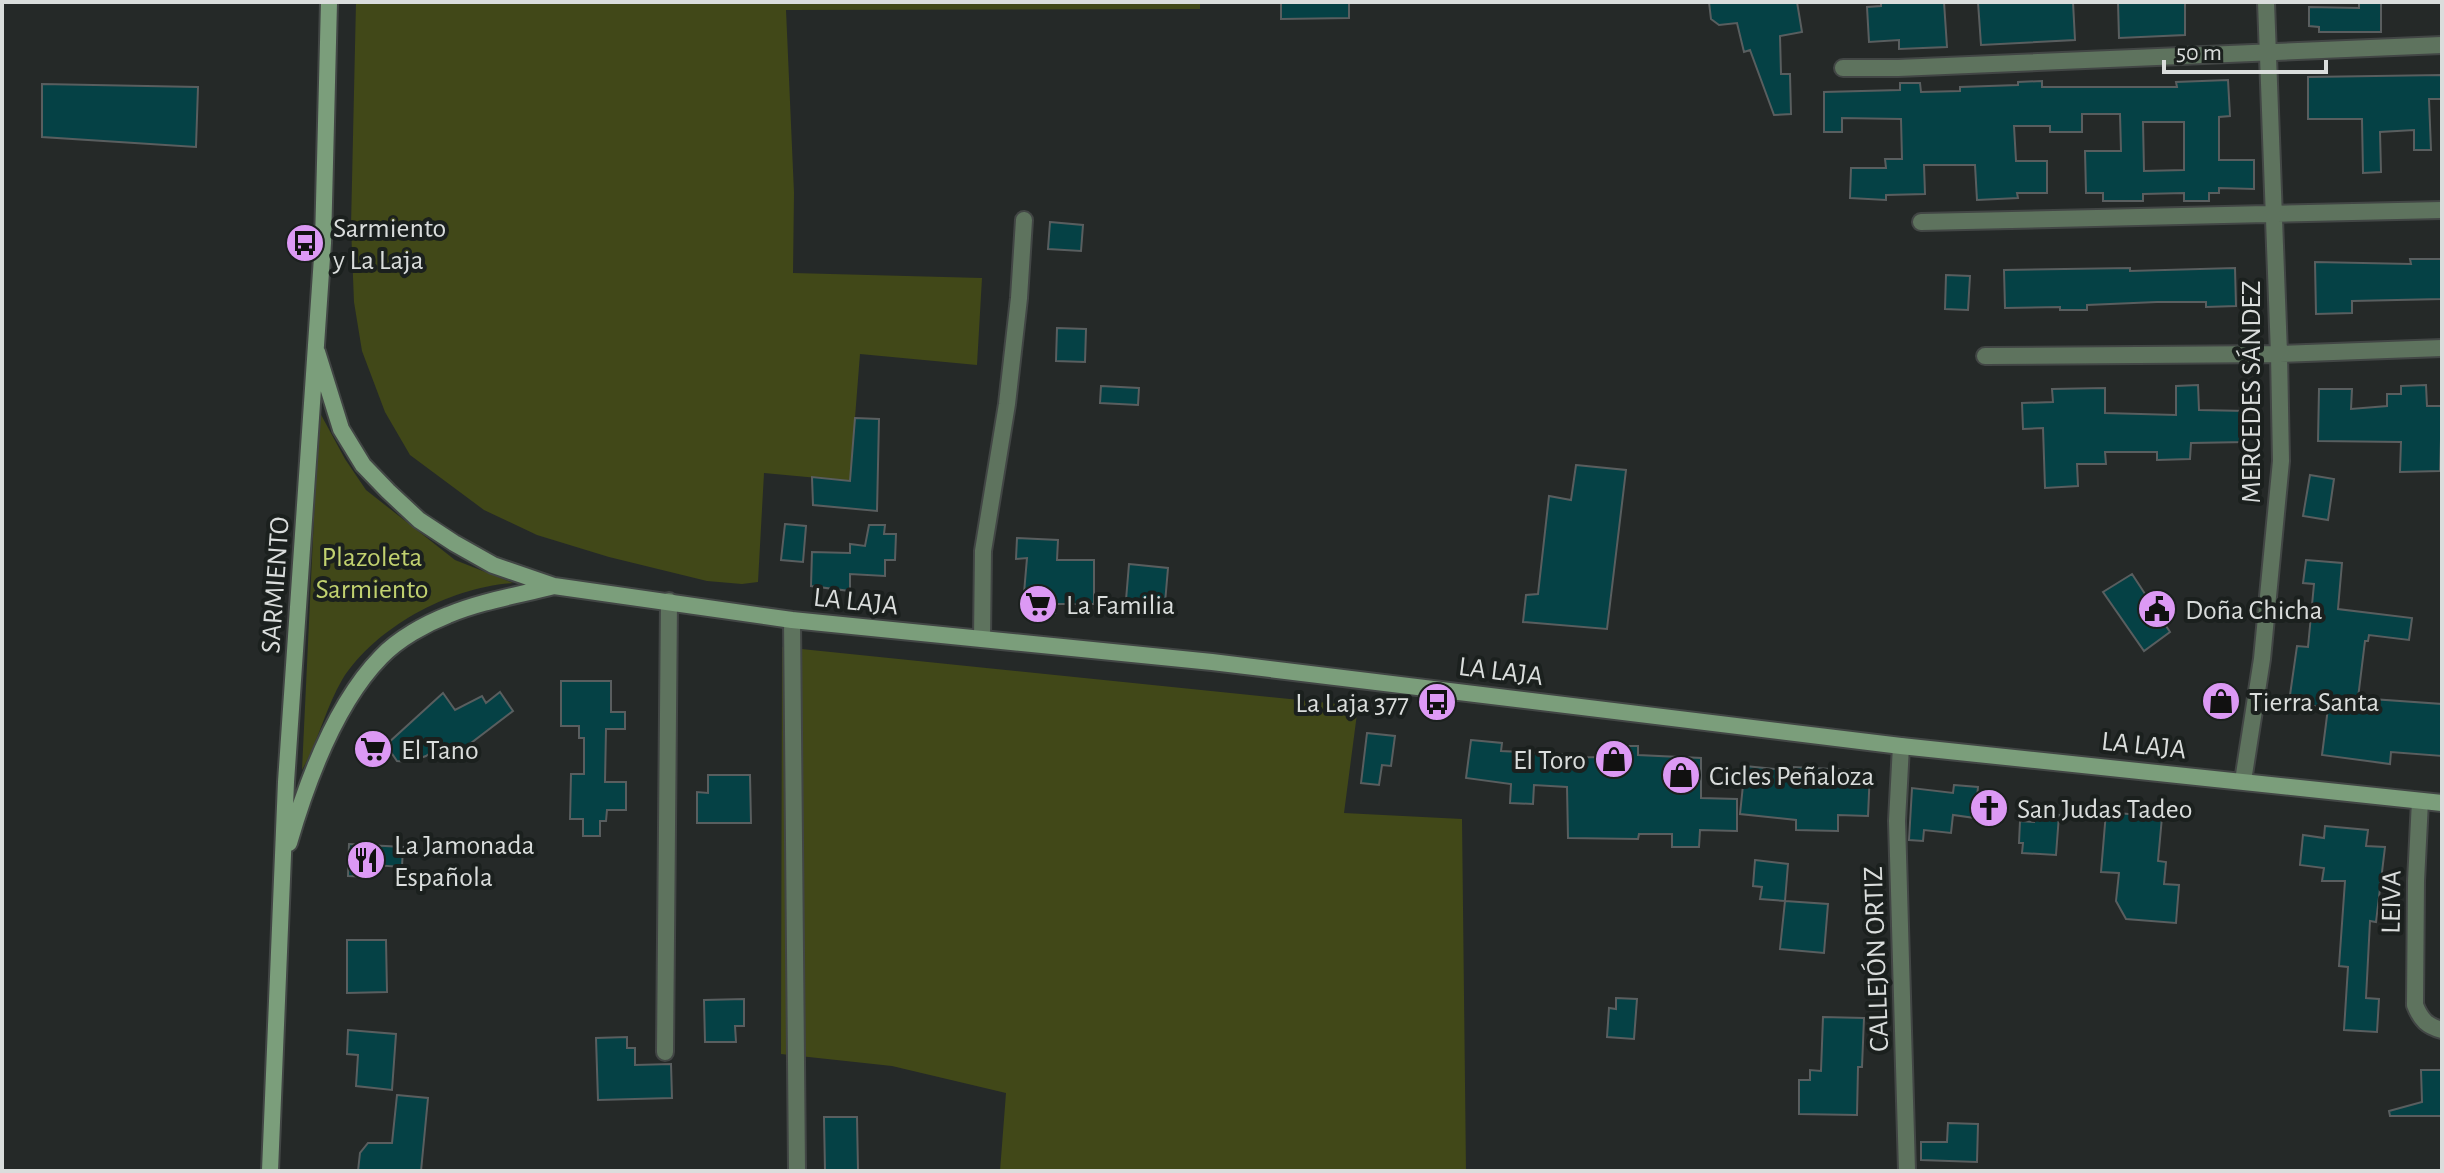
<svg xmlns="http://www.w3.org/2000/svg" width="2444" height="1173" font-family="'Alegreya Sans',sans-serif">
	<rect width="100%" height="100%" fill="#252928"/>
	<path fill="#414818" d="M356,2H1200V9L786,10L794,193L793,273L982,278L977,365L860,354L850,481L764,473L758,582L742,584L707,581L609,557L537,535L484,510L410,455L385,412L362,351L354,302L351,226Z
		M319,411L345,459L366,490L455,560L513,583C451,587 376,626 342,680C326,707 318,742 302,770Z
		M782,647L1358,706L1344,813L1462,819L1466,1171H1000L1006,1093L892,1066L781,1054Z"/>
	<path fill="#054145" stroke="#595e5f" stroke-width="2" fill-rule="evenodd" d="M1281,2H1349V18L1281,19Z
		M1709,2H1797L1802,32L1780,36L1781,74H1790L1791,114L1774,115L1750,50L1744,52L1737,23L1719,25L1711,19Z
		M1881,2H1944L1947,47L1899,49V40L1869,42L1867,7L1881,6Z
		M1978,2H2073L2075,40L1981,45Z
		M2118,2H2185V35L2119,38Z
		M2359,2H2381V32H2319V27L2309,26V7L2359,8Z
		M2442,75V99H2429L2431,150H2414V130L2380,132L2381,172L2363,173L2362,119H2308V77Z
		M2228,80L2230,116L2219,117V160H2254V189L2219,188V193H2209V201H2184V193L2143,194V201H2103V193H2086L2085,151H2121L2120,114H2082V132H2050V126H2014L2016,161H2047V193H2017L2018,198L1977,200L1975,165H1924L1925,194L1886,195V200L1850,198L1851,168H1886L1885,159H1902L1901,119L1842,118V132H1824V92L1900,90V83H1920L1921,92L1960,91V87L2018,85V82L2042,81V87H2177L2176,82ZM2143,122H2184V170L2144,171Z
		M42,84L198,87L196,147L42,137Z
		M1050,222L1083,225L1081,251L1048,249Z
		M2410,259H2442V299L2352,301V313L2316,314L2315,262L2411,264Z
		M2130,268V271L2235,268L2236,306L2206,307V302H2157L2087,305V310H2060V307L2005,308L2004,270Z
		M1946,275L1970,276L1968,310L1945,309Z
		M1057,328L1086,329L1085,362L1056,361Z
		M2198,385L2199,410L2246,411V442L2191,443L2190,459L2157,460V452H2105L2106,464H2077L2078,486L2045,488L2043,428L2023,429L2022,403L2053,402L2052,389L2105,388V413L2176,415V386Z
		M2426,385L2427,406H2442L2440,471L2400,472L2401,442L2318,441L2319,389H2352L2351,409L2387,406V394H2401V386Z
		M1101,386L1139,388L1138,405L1100,403Z
		M855,418L879,419L877,511L813,505L812,477L850,481Z
		M1576,465L1626,470L1607,629L1523,622L1526,595L1538,594L1549,496L1571,500Z
		M2310,475L2334,479L2328,520L2303,516Z
		M785,524L806,526L803,562L781,560Z
		M869,525H885L884,534H896L895,560H885V576L850,574V591L811,586L812,552L850,553V544L865,546Z
		M1017,538L1058,540L1057,560H1094V604H1055V613H1029L1030,593H1024L1027,558L1016,559Z
		M2306,560L2342,563L2338,609L2412,618L2409,640L2369,635L2368,641H2365L2358,698L2442,704V756L2391,752L2390,764L2322,755L2328,708L2289,702L2297,646L2308,647L2314,584L2303,583Z
		M1129,564L1168,568L1165,603L1126,600Z
		M2132,574L2170,632L2144,651L2103,592Z
		M561,681H611V712H625V729H606L605,782H626V810H607L606,821H600V836H583V819H570L571,774H584V738H579V726H561Z
		M500,692L513,711L450,759L440,746L426,756L409,762L397,761L386,745L443,693L455,710L482,696L486,703Z
		M1367,733L1395,736L1391,766L1382,765L1379,785L1361,783Z
		M1471,740L1502,743L1501,751L1562,754V758L1600,757V752H1620V746H1638V755L1701,758V798L1737,799V831L1700,830L1699,847H1672V834H1639L1638,839L1568,838L1567,787L1534,785L1533,804L1510,803L1511,784L1466,778Z
		M1745,766L1794,771V767L1870,771L1868,816L1838,815V831L1796,830V820L1740,814Z
		M708,775H750L751,823H697V792L708,793Z
		M1954,785L1978,787L1975,818L1953,815L1951,833L1924,830L1923,841L1909,840L1912,788L1953,793Z
		M2106,812L2162,817L2158,861L2166,862L2164,884L2179,885L2176,923L2126,919L2116,901L2119,873L2101,872Z
		M2035,813L2059,815L2056,855L2022,853L2023,843H2019L2020,821L2034,822Z
		M2325,826L2368,830L2366,846L2385,847L2376,922L2370,921L2366,998L2379,999L2377,1032L2344,1030L2348,967L2339,966L2345,881H2322L2324,868L2300,865L2303,835L2324,838Z
		M349,844L403,847L402,867L374,865L373,877L348,876Z
		M1755,860L1788,864L1785,901L1760,899L1762,887L1753,886Z
		M1785,901L1828,904L1824,953L1780,949Z
		M347,940H386L387,992L347,993Z
		M1616,998L1637,999L1634,1039L1607,1037L1609,1008L1616,1009Z
		M744,999V1026H735L736,1042H705L704,1000Z
		M1823,1017L1864,1018L1862,1067H1858L1857,1115L1799,1114V1080H1810V1070L1821,1071Z
		M348,1030L396,1034L392,1090L356,1086L358,1055L347,1054Z
		M627,1037V1048H635V1065L671,1064L672,1098L598,1100L596,1038Z
		M2421,1070H2442V1116H2390L2389,1111L2422,1102Z
		M397,1095L428,1098L421,1171H358L360,1153L368,1143H392Z
		M824,1117H857L858,1171H825Z
		M1948,1123L1978,1124L1977,1162L1921,1160V1142H1947Z"/>
	<g fill="none" stroke-linecap="round" stroke-linejoin="round">
		<defs>
			<path id="street" d="M1843,68H1898L2442,45
				M1921,222L2442,210
				M1985,356L2279,354L2442,348
				M792,620L797,1171
				M982,639L983,551L1007,404L1019,298L1024,220
				M1901,746L1897,821L1907,1171
				M2243,781L2262,659L2281,461L2279,354L2266,2
				M2420,801L2416,881L2415,1005C2421,1020 2427,1026 2442,1030
				M665,1052L669,601"/>
			<path id="secondary" d="M317,352L341,429L363,465L388,491L419,520L454,543L493,565L554,586L792,620L1212,662L1901,746L2442,803
				M289,843C307,781 335,704 381,657C398,639 425,624 448,615C481,601 520,595 554,586
				M270,1171L286,782L323,243L329,2"/>
		</defs>
		<use href="#street" stroke="#424645" stroke-width="20"/>
		<use href="#secondary" stroke="#424645" stroke-width="20"/>
		<use href="#street" stroke="#5e735e" stroke-width="16"/>
		<use href="#secondary" stroke="#7b9e7b" stroke-width="16"/>
	</g>
	<defs>
		<symbol id="bus-disc" viewBox="-11 -11 22 22"><circle r="9.5" fill="#dc99f4" stroke="#1b201e"/><path d="M-5-6H5V4H4V6H2V4H-2V6H-4V4H-5ZM-3.5-4V0h7V-4ZM-3.5 1.2v1.5H-2V1.2ZM2 1.2v1.5H3.5V1.2Z" fill="#111"/></symbol>
		<symbol id="supermarket-disc" viewBox="-11 -11 22 22"><circle r="9.5" fill="#dc99f4" stroke="#1b201e"/><path d="M-6-5.5h2.5l.6 2H6L4.5 2H-2.5L-4.4-4H-6ZM-1.5 3.2a1.3 1.3 0 1 0 .1 0ZM3 3.2a1.3 1.3 0 1 0 .1 0Z" fill="#111"/></symbol>
		<symbol id="civic-disc" viewBox="-11 -11 22 22"><circle r="9.5" fill="#dc99f4" stroke="#1b201e"/><path d="M-.6-6.5H3V-4.5H.6V-3L4-1V1h2V6H-6V1h2V-1L-.6-3ZM-1.2 2.5V6h2.4V2.5Z" fill="#111"/></symbol>
		<symbol id="shop-disc" viewBox="-11 -11 22 22"><circle r="9.5" fill="#dc99f4" stroke="#1b201e"/><path d="M-5-2.5h2.3a2.7 3.5 0 0 1 5.4 0H5L5.5 6h-11ZM-1.5-2.5h3a1.5 2.3 0 0 0-3 0Z" fill="#111"/></symbol>
		<symbol id="church-disc" viewBox="-11 -11 22 22"><circle r="9.5" fill="#dc99f4" stroke="#1b201e"/><path d="M-1.2-6h2.4v3.5h3.3v2.4h-3.3V6h-2.4V-.1h-3.3v-2.4h3.3Z" fill="#111"/></symbol>
		<symbol id="restaurant-disc" viewBox="-11 -11 22 22"><circle r="9.5" fill="#dc99f4" stroke="#1b201e"/><path d="M-5-6h1v4h1v-4h1v4h1v-4h1v5L-1.5 .5V6h-2V.5L-5-1ZM5-6V6H3V1.5H1.5Q1.5-4 5-6Z" fill="#111"/></symbol>
	</defs>
	<g fill-rule="evenodd">
		<use href="#bus-disc" x="283" y="221" width="44" height="44"/>
		<use href="#supermarket-disc" x="1016" y="582" width="44" height="44"/>
		<use href="#civic-disc" x="2135" y="587" width="44" height="44"/>
		<use href="#shop-disc" x="2199" y="679" width="44" height="44"/>
		<use href="#bus-disc" x="1415" y="680" width="44" height="44"/>
		<use href="#supermarket-disc" x="351" y="727" width="44" height="44"/>
		<use href="#shop-disc" x="1592" y="737" width="44" height="44"/>
		<use href="#shop-disc" x="1659" y="753" width="44" height="44"/>
		<use href="#church-disc" x="1967" y="786" width="44" height="44"/>
		<use href="#restaurant-disc" x="344" y="838" width="44" height="44"/>
	</g>
	<g text-anchor="middle" stroke-width="8" stroke-linejoin="round" paint-order="stroke">
		<g font-size="28" fill="#dadddc" stroke="#1b201e" text-anchor="start">
			<text x="333" y="237">Sarmiento<tspan x="333" dy="32">y La Laja</tspan></text>
			<text x="1066" y="614">La Familia</text>
			<text x="2185" y="619">Doña Chicha</text>
			<text x="2249" y="711">Tierra Santa</text>
			<text x="1409" y="712" text-anchor="end">La Laja 377</text>
			<text x="401" y="759">El Tano</text>
			<text x="1586" y="769" text-anchor="end">El Toro</text>
			<text x="1709" y="785">Cicles Peñaloza</text>
			<text x="2017" y="818">San Judas Tadeo</text>
			<text x="394" y="854">La Jamonada<tspan x="394" dy="32">Española</tspan></text>
		</g>
		<g font-size="28" fill="#dadddc" stroke="#1b201e">
			<text transform="translate(2250 392) rotate(-90)" y="10">MERCEDES SÁNDEZ</text>
			<text transform="translate(274 585) rotate(-86)" y="10">SARMIENTO</text>
			<text transform="translate(856 600) rotate(6)" y="10">LA LAJA</text>
			<text transform="translate(1501 670) rotate(7)" y="10">LA LAJA</text>
			<text transform="translate(2144 744) rotate(6)" y="10">LA LAJA</text>
			<text transform="translate(2390 902) rotate(-89)" y="10">LEIVA</text>
			<text transform="translate(1875 959) rotate(-92)" y="10">CALLEJÓN ORTIZ</text>
		</g>
		<g font-size="28" fill="#c1d16f" stroke="#1b201e">
			<text x="372" y="566">Plazoleta<tspan x="372" dy="32">Sarmiento</tspan></text>
		</g>
	</g>
	<rect width="2444" height="1173" fill="none" stroke="#dadddc" stroke-width="8"/>
	<path d="M2164 60v12h162v-12" fill="none" stroke="#dadddc" stroke-width="4"/>
	<text x="2176" y="60" font-size="24" fill="#dadddc" stroke="#1b201e" stroke-width="6" paint-order="stroke">50 m</text>
</svg>
